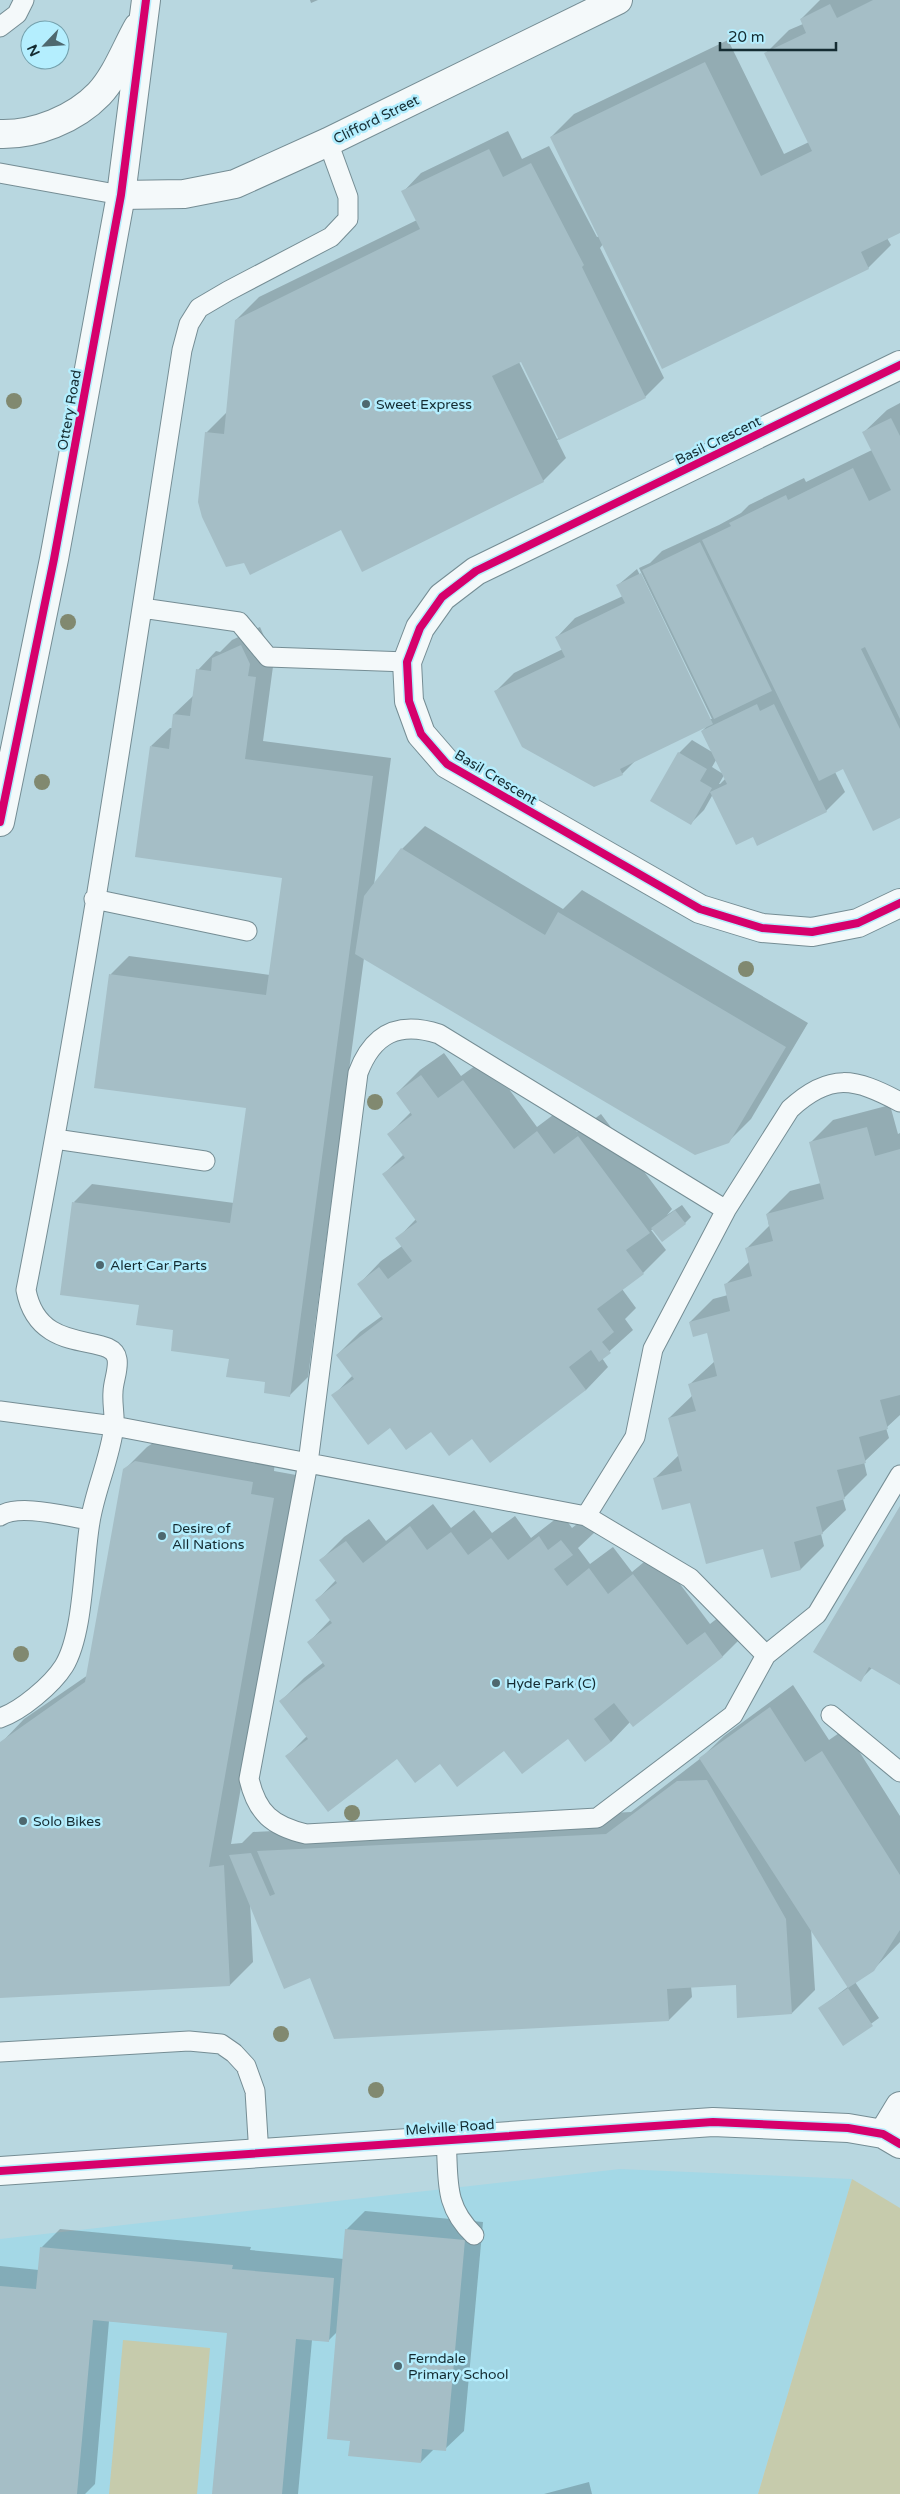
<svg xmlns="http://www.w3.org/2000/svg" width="900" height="2494" font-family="'Varela Round',sans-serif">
	<rect width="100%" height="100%" fill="#b8d7e0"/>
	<path fill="#a4d8e6" d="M620,2169L852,2179L758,2494H0V2239Z"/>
	<path fill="#c6cbac" d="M852,2179L900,2208V2494H758Z
		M123,2340L210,2348L197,2494H109Z"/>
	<path fill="#0003" fill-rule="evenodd" d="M310,0H318L311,3Z
		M820,0H900V232L887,238L891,245L868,268L603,244L600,248L664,378L645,397L557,440L566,458L543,481L341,529L206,433L227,412L236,320L259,297L417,220L403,192L421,173L508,131L522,159L549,146L597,237L600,236L551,137L574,114L728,40L784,154L809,142L766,53L789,30L803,24L801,19ZM521,360L559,438L557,439L519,362Z
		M900,403V817L843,768L835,772L845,792L826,811L754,836L713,794L704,810L691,823L679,753L692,740L712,752L702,731L709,724L637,759L622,774L496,691L514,673L563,649L557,637L575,618L623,596L618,585L637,569L709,719H712L639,568L650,563L662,551L719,525L741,513L749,505L804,478L806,482L872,450L864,432L887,410ZM716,760L723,774L712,767ZM724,775L725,779L720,784H719Z
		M260,627L274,659L263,741L391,758L374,885L402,849L425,826L563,909L582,890L808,1023L751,1119L728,1142L364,958L308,1377L290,1395L230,1358L175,1329L141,1304L74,1202L92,1184L234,1203L247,1107L95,1087L111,974L129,956L270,975L283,877L151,746L170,728H172L174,714L193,696L198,670L216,651L220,652L232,640Z
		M444,1053L461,1076L486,1058L537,1127L561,1109L577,1132L601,1114L672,1209L667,1215L682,1205L691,1217L685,1223L651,1230L666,1250L643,1273L622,1289L636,1308L625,1319L633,1330L602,1358L608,1367L586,1390L472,1437L431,1430L390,1426L333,1396L353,1375L337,1355L360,1332L382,1316L359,1284L381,1261L402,1246L397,1239L416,1219L384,1174L404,1154L389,1134L411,1112L397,1093L420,1070Z
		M890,1105L898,1134L900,1133V1415L886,1428L889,1438L864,1462L867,1475L843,1499L846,1510L821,1534L824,1546L801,1569L772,1576L764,1548L654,1479L679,1455L669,1418L693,1395L690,1384L715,1361L708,1332L690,1322L713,1299L728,1295L725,1285L750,1261L746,1249L769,1226L767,1214L790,1191L821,1183L810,1143L833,1120Z
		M159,1439L275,1460L274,1471L296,1475L231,1844L242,1843L253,1832L274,1831L276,1834L282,1829L631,1812L701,1758L724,1736L793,1685L829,1740L845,1729L900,1816V1942L873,1970L855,1982L879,2018L843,2044L820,2008L849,1986L811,1928L815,1990L792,2013L737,1983L691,1986L692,1997L669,2020L250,1902L253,1962L230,1985L0,1997L1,1743L24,1719L88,1675L124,1470L147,1447Z
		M433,1504L451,1528L474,1510L492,1533L515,1516L531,1538L562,1514L572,1528L585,1518L595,1532L578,1548L590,1564L613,1547L632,1572L656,1552L710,1624L728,1610L746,1633L723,1656L633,1725L630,1722L611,1742L568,1737L440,1763L397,1757L287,1756L307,1736L281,1701L304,1678L324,1662L309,1642L331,1619L317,1600L336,1580L321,1560L344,1537L369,1519L386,1541Z
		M900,1508V1683L873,1667L860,1680Z
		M365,2211L483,2222L464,2431L445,2449L435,2448L421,2462L351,2440L337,2332L328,2341L312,2340L298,2494H214L228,2332L109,2321L95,2484L85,2494H0V2266L39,2270L41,2248L60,2229L251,2247L250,2250L344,2259L346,2230Z
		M589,2482L592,2494H544Z"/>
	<path fill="#a5bec6" d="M873,0H900V233L861,252L869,269L662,369L550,137L705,62L761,176L812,151L764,53L806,33L800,19L830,4L837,18Z
		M489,149L503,177L531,163L584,265L582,267L646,398L559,440L521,362L492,376L544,482L362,572L341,530L250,575L244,563L226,567L202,517L198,502L205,432L224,434L235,320L420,229L401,191Z
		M891,418L900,436V719L865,647L861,649L900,729V818L873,831L843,769L819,781L702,540L731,526L729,523L786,495L788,500L853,468L869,501L891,490L862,432Z
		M700,542L772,691L714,719L642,570Z
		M641,573L713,724L620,769L623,775L594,787L522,747L494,691L565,657L555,637L625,603L616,585Z
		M241,645L250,664L248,676L256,677L245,759L373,776L290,1397L264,1393L265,1382L226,1377L229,1359L171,1351L173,1330L136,1325L139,1305L60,1295L72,1202L230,1223L246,1108L94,1088L109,974L266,995L282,878L135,857L150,746L169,749L173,714L190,716L196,669L211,671L212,658Z
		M757,704L760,711L774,704L827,812L757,846L753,837L736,845L710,792L727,784L701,731Z
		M678,752L707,769L700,781L712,788L691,825L650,801Z
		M401,848L545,935L558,912L786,1047L729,1143L695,1155L355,954L364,896Z
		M421,1075L438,1098L463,1080L514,1149L537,1131L554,1154L578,1136L650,1233L626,1250L644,1274L597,1309L614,1332L602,1342L611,1353L599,1362L591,1350L569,1367L586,1390L490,1463L472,1439L449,1456L431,1432L406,1450L390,1428L368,1445L331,1395L354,1379L336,1355L383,1319L357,1284L379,1267L388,1279L412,1261L395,1238L417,1222L382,1174L405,1158L387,1134L412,1115L396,1093Z
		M867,1127L875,1156L900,1149V1395L880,1400L888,1429L859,1437L866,1463L837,1470L845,1499L816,1507L823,1534L794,1542L801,1570L771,1578L763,1549L706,1564L690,1503L662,1510L653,1478L682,1471L668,1418L696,1411L688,1384L717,1376L707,1333L693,1337L689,1322L730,1311L724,1284L752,1276L745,1248L773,1241L766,1214L824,1199L809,1142Z
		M675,1210L686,1224L662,1242L651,1228Z
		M135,1461L253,1482L251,1494L274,1498L209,1867L224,1865L230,1986L0,1998V1742L85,1682L123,1469Z
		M900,1506V1685L869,1667L861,1682L813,1652Z
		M410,1526L427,1550L451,1532L468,1555L491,1538L508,1560L539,1536L548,1550L561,1540L573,1555L554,1569L567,1586L589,1568L608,1594L633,1574L687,1645L705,1632L723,1657L633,1727L614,1703L594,1719L611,1742L585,1762L568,1739L522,1774L504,1751L457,1787L440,1764L415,1783L397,1759L328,1812L285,1756L308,1739L279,1701L325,1666L307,1642L332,1623L315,1600L337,1583L319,1560L346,1541L363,1563Z
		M770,1707L805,1762L822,1751L900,1875V1930L874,1971L848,1988L699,1758Z
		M707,1780L786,1919L792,2014L737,2018L736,1985L667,1989L669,2021L334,2039L310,1978L284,1989L229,1855L251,1853L270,1896L275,1894L257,1851L606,1834L677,1781Z
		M848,1988L873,2026L843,2046L818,2008Z
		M345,2229L465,2240L446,2451L422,2449L421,2463L348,2456L350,2441L327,2439Z
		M40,2247L233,2265L232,2269L334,2278L329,2342L296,2339L282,2494H212L227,2333L93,2320L77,2494H0V2286L36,2289Z"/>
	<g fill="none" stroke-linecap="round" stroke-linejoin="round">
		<defs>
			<path id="lane" d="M0,27L17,14L24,0
				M0,173L121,195
				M142,608L239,622L268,657L407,662
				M94,899L247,931
				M55,1139L205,1161
				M726,1210L439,1034C399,1021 373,1033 358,1073L308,1463L249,1779C257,1813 272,1826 306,1834L597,1818L733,1715L766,1655L817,1614L900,1475
				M0,1411L114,1426L586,1516L690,1578L766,1655
				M0,1516C19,1503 68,1517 90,1520
				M586,1516L635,1437L653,1349L726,1210L790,1109C830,1072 855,1078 900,1102
				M831,1715L900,1772
				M0,1718C21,1711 52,1685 64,1666C84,1633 83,1562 90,1522C95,1490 110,1459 114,1426C115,1415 112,1404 113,1392C113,1382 119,1369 117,1359C113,1331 39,1359 26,1290C87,979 133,664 182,350L189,324L199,308L228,291L331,237L348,219V197L328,142
				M0,2052L189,2041L221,2044L234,2053L246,2066L255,2091L259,2155
				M446,2140C449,2180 443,2205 474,2235"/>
			<path id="street" d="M121,195L184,194L235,184L328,142L618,0
				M900,365L476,571L442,597L420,628L407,662L409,701L421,734L447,764L700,909L762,928L812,932L858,923L900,903
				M883,2134L900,2106
				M0,2171L713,2122L848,2128L883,2134L900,2144"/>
			<path id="secondary" d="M0,134C35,135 75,119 99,94C116,76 126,48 138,27
				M0,822L54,559L121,195L146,0"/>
		</defs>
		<use href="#lane" stroke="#758d94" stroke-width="21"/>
		<use href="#street" stroke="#758d94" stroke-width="30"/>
		<use href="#secondary" stroke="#758d94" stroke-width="30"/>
		<use href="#lane" stroke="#f4f9fa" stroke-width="19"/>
		<use href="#street" stroke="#f4f9fa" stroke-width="28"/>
		<use href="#secondary" stroke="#f4f9fa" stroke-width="28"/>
		<defs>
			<path id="cycleway" d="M900,365L476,571L442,597L420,628L407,662L409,701L421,734L447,764L700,909L762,928L812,932L858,923L900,903
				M0,822L54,559L121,195L146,0
				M0,2171L713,2122L848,2128L883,2134L900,2144"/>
		</defs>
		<use href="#cycleway" stroke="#b4eefe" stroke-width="11"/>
		<use href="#cycleway" stroke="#d6006c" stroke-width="8"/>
	</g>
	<g fill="#818970">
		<circle cx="14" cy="401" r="8"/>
		<circle cx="68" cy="622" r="8"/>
		<circle cx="42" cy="782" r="8"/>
		<circle cx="746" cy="969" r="8"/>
		<circle cx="375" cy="1102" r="8"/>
		<circle cx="21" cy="1654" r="8"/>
		<circle cx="352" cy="1813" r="8"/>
		<circle cx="281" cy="2034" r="8"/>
		<circle cx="376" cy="2090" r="8"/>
	</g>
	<g fill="#4e686f" stroke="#b4eefe" stroke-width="2">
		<circle cx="366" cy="404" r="5"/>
		<circle cx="100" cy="1265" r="5"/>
		<circle cx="162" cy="1536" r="5"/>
		<circle cx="496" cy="1683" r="5"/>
		<circle cx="23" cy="1821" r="5"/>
		<circle cx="398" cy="2366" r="5"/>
	</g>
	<g text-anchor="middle" stroke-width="5" stroke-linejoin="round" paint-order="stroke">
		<g font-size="14" fill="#152c32" stroke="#b4eefe">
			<text transform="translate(376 119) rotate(-26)" y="5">Clifford Street</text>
			<text transform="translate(69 410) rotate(-80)" y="5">Ottery Road</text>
			<text transform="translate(718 440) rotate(-26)" y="5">Basil Crescent</text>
			<text transform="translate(496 777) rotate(31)" y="5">Basil Crescent</text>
			<text transform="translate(450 2127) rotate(-4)" y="5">Melville Road</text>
		</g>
		<g font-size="14" fill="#152c32" stroke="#b4eefe" text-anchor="start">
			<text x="376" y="409">Sweet Express</text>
			<text x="110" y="1270">Alert Car Parts</text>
			<text x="172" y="1533">Desire of<tspan x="172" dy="16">All Nations</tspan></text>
			<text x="506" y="1688">Hyde Park (C)</text>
			<text x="33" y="1826">Solo Bikes</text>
			<text x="408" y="2363">Ferndale<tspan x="408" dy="16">Primary School</tspan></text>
		</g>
	</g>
	<g transform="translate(45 45) rotate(245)"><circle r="24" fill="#b4eefe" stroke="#74a0ac"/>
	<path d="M0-4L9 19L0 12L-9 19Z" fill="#4e686f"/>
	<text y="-8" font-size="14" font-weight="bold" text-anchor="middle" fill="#152c32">N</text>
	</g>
	<path d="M720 42v8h116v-8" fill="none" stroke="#152c32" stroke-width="2.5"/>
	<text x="728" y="42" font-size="15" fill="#152c32" stroke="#b4eefe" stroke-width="4" paint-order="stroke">20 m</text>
</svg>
